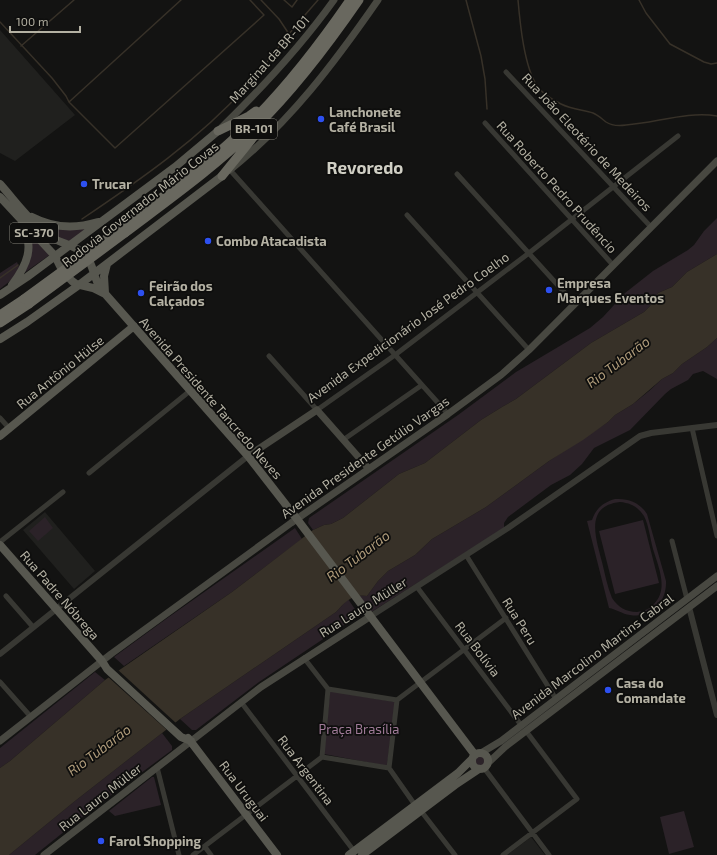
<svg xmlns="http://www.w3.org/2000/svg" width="717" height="855" font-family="'Exo 2',sans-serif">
	<rect width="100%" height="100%" fill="#131312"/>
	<path fill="#20201e" d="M0,30L75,115L15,161L0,153Z
		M45,512L95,571L74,589L23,530Z
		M531,837L545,855H507Z"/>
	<path fill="#2b2228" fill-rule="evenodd" d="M717,218V254L687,272L672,287L658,293L650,306L644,312L591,343L516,399L502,407L481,420L425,463L399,474L343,518L331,524L324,525L313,530L308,523L309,518L458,415L516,372L590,328L603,317L625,293L653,271L688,250L694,245L704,231Z
		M42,225L90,227L70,241C58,240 50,233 42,225Z
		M31,232L51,254L24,273L32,244Z
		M17,262L20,269L15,277L0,289V273Z
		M717,338V379L703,371L693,374L688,380L671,389L665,394L630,430L594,448L582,464L570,475L551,485L508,517L504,523V528L373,611H371L359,595L367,596L378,581L388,571L415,555L432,539L486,507L549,461L608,422L615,415L633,404L649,391L662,379L673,373L682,364L707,347Z
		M615,499C629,498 640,503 647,514L666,581C667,602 651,619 630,615C622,614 616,609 609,608L587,521L592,520C596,508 604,502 615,499ZM620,502C631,503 638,507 644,516C649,526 650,538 653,549C658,566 669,589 654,604C650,609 644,611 637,612C626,612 618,607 612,598C607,586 605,574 602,562C596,538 584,506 620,502Z
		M45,517L53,528L38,541L29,531Z
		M643,520L659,583L615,594L599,531Z
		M295,528L302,539L232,592L124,666L114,657L166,619Z
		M348,599L359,615L259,682L196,730H192L180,719L336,612Z
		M95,672L105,680L10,761L0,768V748Z
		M330,691L395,702L387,766L324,754Z
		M162,733L172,746V750L90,811L35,855H9L75,801Z
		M475 761a5 5 0 1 1 10 0a5 5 0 1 1-10 0Z
		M152,777H154L161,805L115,816L109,811Z
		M684,811L694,847L669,854L660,817Z"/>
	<path fill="#373128" d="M717,254V338L707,347L682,364L673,373L662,379L633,404L615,415L608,422L583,440L549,461L486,507L432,539L415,555L388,571L378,581L367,596C353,593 345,602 336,612L180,719L75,801L9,855H0V768L10,761L105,680L232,592L313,530L324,525L331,524L343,518L399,474L425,463L481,420L502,407L516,399L591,343L644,312L650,306L658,293L672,287L687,272Z"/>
	<path fill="#131312" d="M117,669L177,724L168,731L107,676Z"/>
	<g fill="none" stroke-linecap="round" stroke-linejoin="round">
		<path stroke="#373128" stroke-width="1.5" d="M261,0L279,19L289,34
			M284,0L292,7L297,0
			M466,0L481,56L485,79L487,109
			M518,0C520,23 524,66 537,86C542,93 553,100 561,104C571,109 583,110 593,113C598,115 602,119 606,122C612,126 619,126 626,125C656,123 687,111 717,116
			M639,0L646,13L670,44L704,62L711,64L717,63
			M0,22L52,78L66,96L69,102L115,148L264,15L250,0
			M21,46L74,0
			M69,102L181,0
			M82,219C140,180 199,139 246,87C257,76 267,62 277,49C290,32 304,16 318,0
			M0,278L18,265"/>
		<path stroke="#383833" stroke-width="5" d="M506,72L651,227
			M485,123L613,265
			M230,170L448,414
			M457,174L574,303
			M407,215L529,350
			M269,356L317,410L395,355L529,253L678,136
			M0,418L9,428
			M692,428L717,536
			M343,440L422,385
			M89,473L191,390
			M672,541L687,599
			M0,542L63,492
			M466,555L556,699
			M417,587L521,725
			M6,596L33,627
			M304,658L328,689
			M0,682L31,717
			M328,689L397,700
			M397,700L506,618
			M241,702L354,851
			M322,757L328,689
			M322,757L389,768
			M157,767L179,855
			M389,768L397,700
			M389,768L415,805
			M484,768L549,855
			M421,811L455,855
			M205,847L211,855
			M193,855L322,757
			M503,855L577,799L526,731"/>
		<path stroke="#383833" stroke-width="6" d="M689,607L717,715
			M371,616L508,528L640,436L651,433L717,425
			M0,654L248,456"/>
		<path stroke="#484841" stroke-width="7" d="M222,127C262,88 301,46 334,0
			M230,170C290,122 335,62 378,0
			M248,456L317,410L369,469
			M0,741L111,654L291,523L448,414L501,375L529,350L717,161
			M481,753L501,741L717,576
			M488,763L505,747L717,586
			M44,855L261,687L371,616"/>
		<path stroke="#57574f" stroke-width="8" d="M0,184C16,202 30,222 49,236C61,244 77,245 87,257C93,265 94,278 100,288L248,456L297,519L475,755
			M0,197L55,256L63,272L72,281L76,284L93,288L105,294
			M32,217C53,228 75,229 98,222
			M12,285C27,265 35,247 22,224
			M105,293L104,276L107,264
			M0,295L27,277L175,167L218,131
			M0,339L27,322L79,285L222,176
			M0,436L134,326
			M0,545L102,661L107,669L181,737L191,741
			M188,738L277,855
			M472 761a8 8 0 1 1 16 0a8 8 0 1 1-16 0Z
			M349,855L458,773L472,759
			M362,855L455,785L479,769"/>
		<path stroke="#69685f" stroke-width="9" d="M218,131L249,116L256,111
			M222,176L256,134
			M121,228C158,200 196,173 231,141C277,100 315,51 350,0
			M125,233C170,199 215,167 255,128C295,89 328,45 359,0
			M0,315L24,299
			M0,323L29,304"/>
		<path stroke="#69685f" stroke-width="9" d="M24,299L121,228
			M29,304L125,233"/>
	</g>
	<g fill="#2d50f0" stroke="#0e0e0d" stroke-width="1.5">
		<circle cx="321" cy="119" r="4"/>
		<circle cx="84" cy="184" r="4"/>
		<circle cx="208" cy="241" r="4"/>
		<circle cx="549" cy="290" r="4"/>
		<circle cx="141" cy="293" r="4"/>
		<circle cx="608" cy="690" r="4"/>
		<circle cx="101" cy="841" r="4"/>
	</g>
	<g text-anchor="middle" stroke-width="3.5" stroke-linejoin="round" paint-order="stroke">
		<g fill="#0e0e0d" stroke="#828076" stroke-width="1">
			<rect x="231" y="119" width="46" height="20" rx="3"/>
			<rect x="10" y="223" width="48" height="20" rx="3"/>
		</g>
		<g font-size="12" font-weight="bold" fill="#b4b1a3">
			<text x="254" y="133">BR-101</text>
			<text x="34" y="237">SC-370</text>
		</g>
		<g font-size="13" fill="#b4b1a3" stroke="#0e0e0d">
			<text transform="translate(269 59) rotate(-48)" y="5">Marginal da BR-101</text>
			<text transform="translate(587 142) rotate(47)" y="5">Rua João Eleotério de Medeiros</text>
			<text transform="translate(557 187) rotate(48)" y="5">Rua Roberto Pedro Prudêncio</text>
			<text transform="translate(140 204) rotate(-38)" y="5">Rodovia Governador Mário Covas</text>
			<text transform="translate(408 327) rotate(-36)" y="5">Avenida Expedicionário José Pedro Coelho</text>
			<text transform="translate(60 372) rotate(-39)" y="5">Rua Antônio Hülse</text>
			<text transform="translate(211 398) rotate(49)" y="5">Avenida Presidente Tancredo Neves</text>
			<text transform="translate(365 457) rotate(-35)" y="5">Avenida Presidente Getúlio Vargas</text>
			<text transform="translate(60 595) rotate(49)" y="5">Rua Padre Nóbrega</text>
			<text transform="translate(363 607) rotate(-32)" y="5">Rua Lauro Müller</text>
			<text transform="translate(520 621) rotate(58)" y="5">Rua Peru</text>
			<text transform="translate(478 649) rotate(53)" y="5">Rua Bolívia</text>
			<text transform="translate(592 656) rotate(-37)" y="5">Avenida Marcolino Martins Cabral</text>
			<text transform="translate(306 770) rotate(53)" y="5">Rua Argentina</text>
			<text transform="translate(244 791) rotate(53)" y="5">Rua Uruguai</text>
			<text transform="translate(100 797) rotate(-38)" y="5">Rua Lauro Müller</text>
		</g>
		<g font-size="13" font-weight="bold" fill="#b4b1a3" stroke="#0e0e0d" text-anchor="start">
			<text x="329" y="117">Lanchonete<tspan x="329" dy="15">Café Brasil</tspan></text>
			<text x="92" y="189">Trucar</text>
			<text x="216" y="246">Combo Atacadista</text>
			<text x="557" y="288">Empresa<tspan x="557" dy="15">Marques Eventos</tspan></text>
			<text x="149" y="291">Feirão dos<tspan x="149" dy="15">Calçados</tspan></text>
			<text x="616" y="688">Casa do<tspan x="616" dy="15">Comandate</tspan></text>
			<text x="109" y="846">Farol Shopping</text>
		</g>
		<g font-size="13" fill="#9f7a97" stroke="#0e0e0d">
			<text x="359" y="734">Praça Brasília</text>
		</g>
		<g font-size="14" font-style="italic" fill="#af9b7a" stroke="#0e0e0d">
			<text transform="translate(618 362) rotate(-37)" y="5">Rio Tubarão</text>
			<text transform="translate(358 556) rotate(-37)" y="5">Rio Tubarão</text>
			<text transform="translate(99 750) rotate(-37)" y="5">Rio Tubarão</text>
		</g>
		<g font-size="17" font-weight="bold" fill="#d0cfc4" stroke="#0e0e0d">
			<text x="365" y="174">Revoredo</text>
		</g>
	</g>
	<path d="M10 26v6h70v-6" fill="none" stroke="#b4b1a3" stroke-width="2"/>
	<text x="16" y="26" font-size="12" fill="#b4b1a3" stroke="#0e0e0d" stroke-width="3" paint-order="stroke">100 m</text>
</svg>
